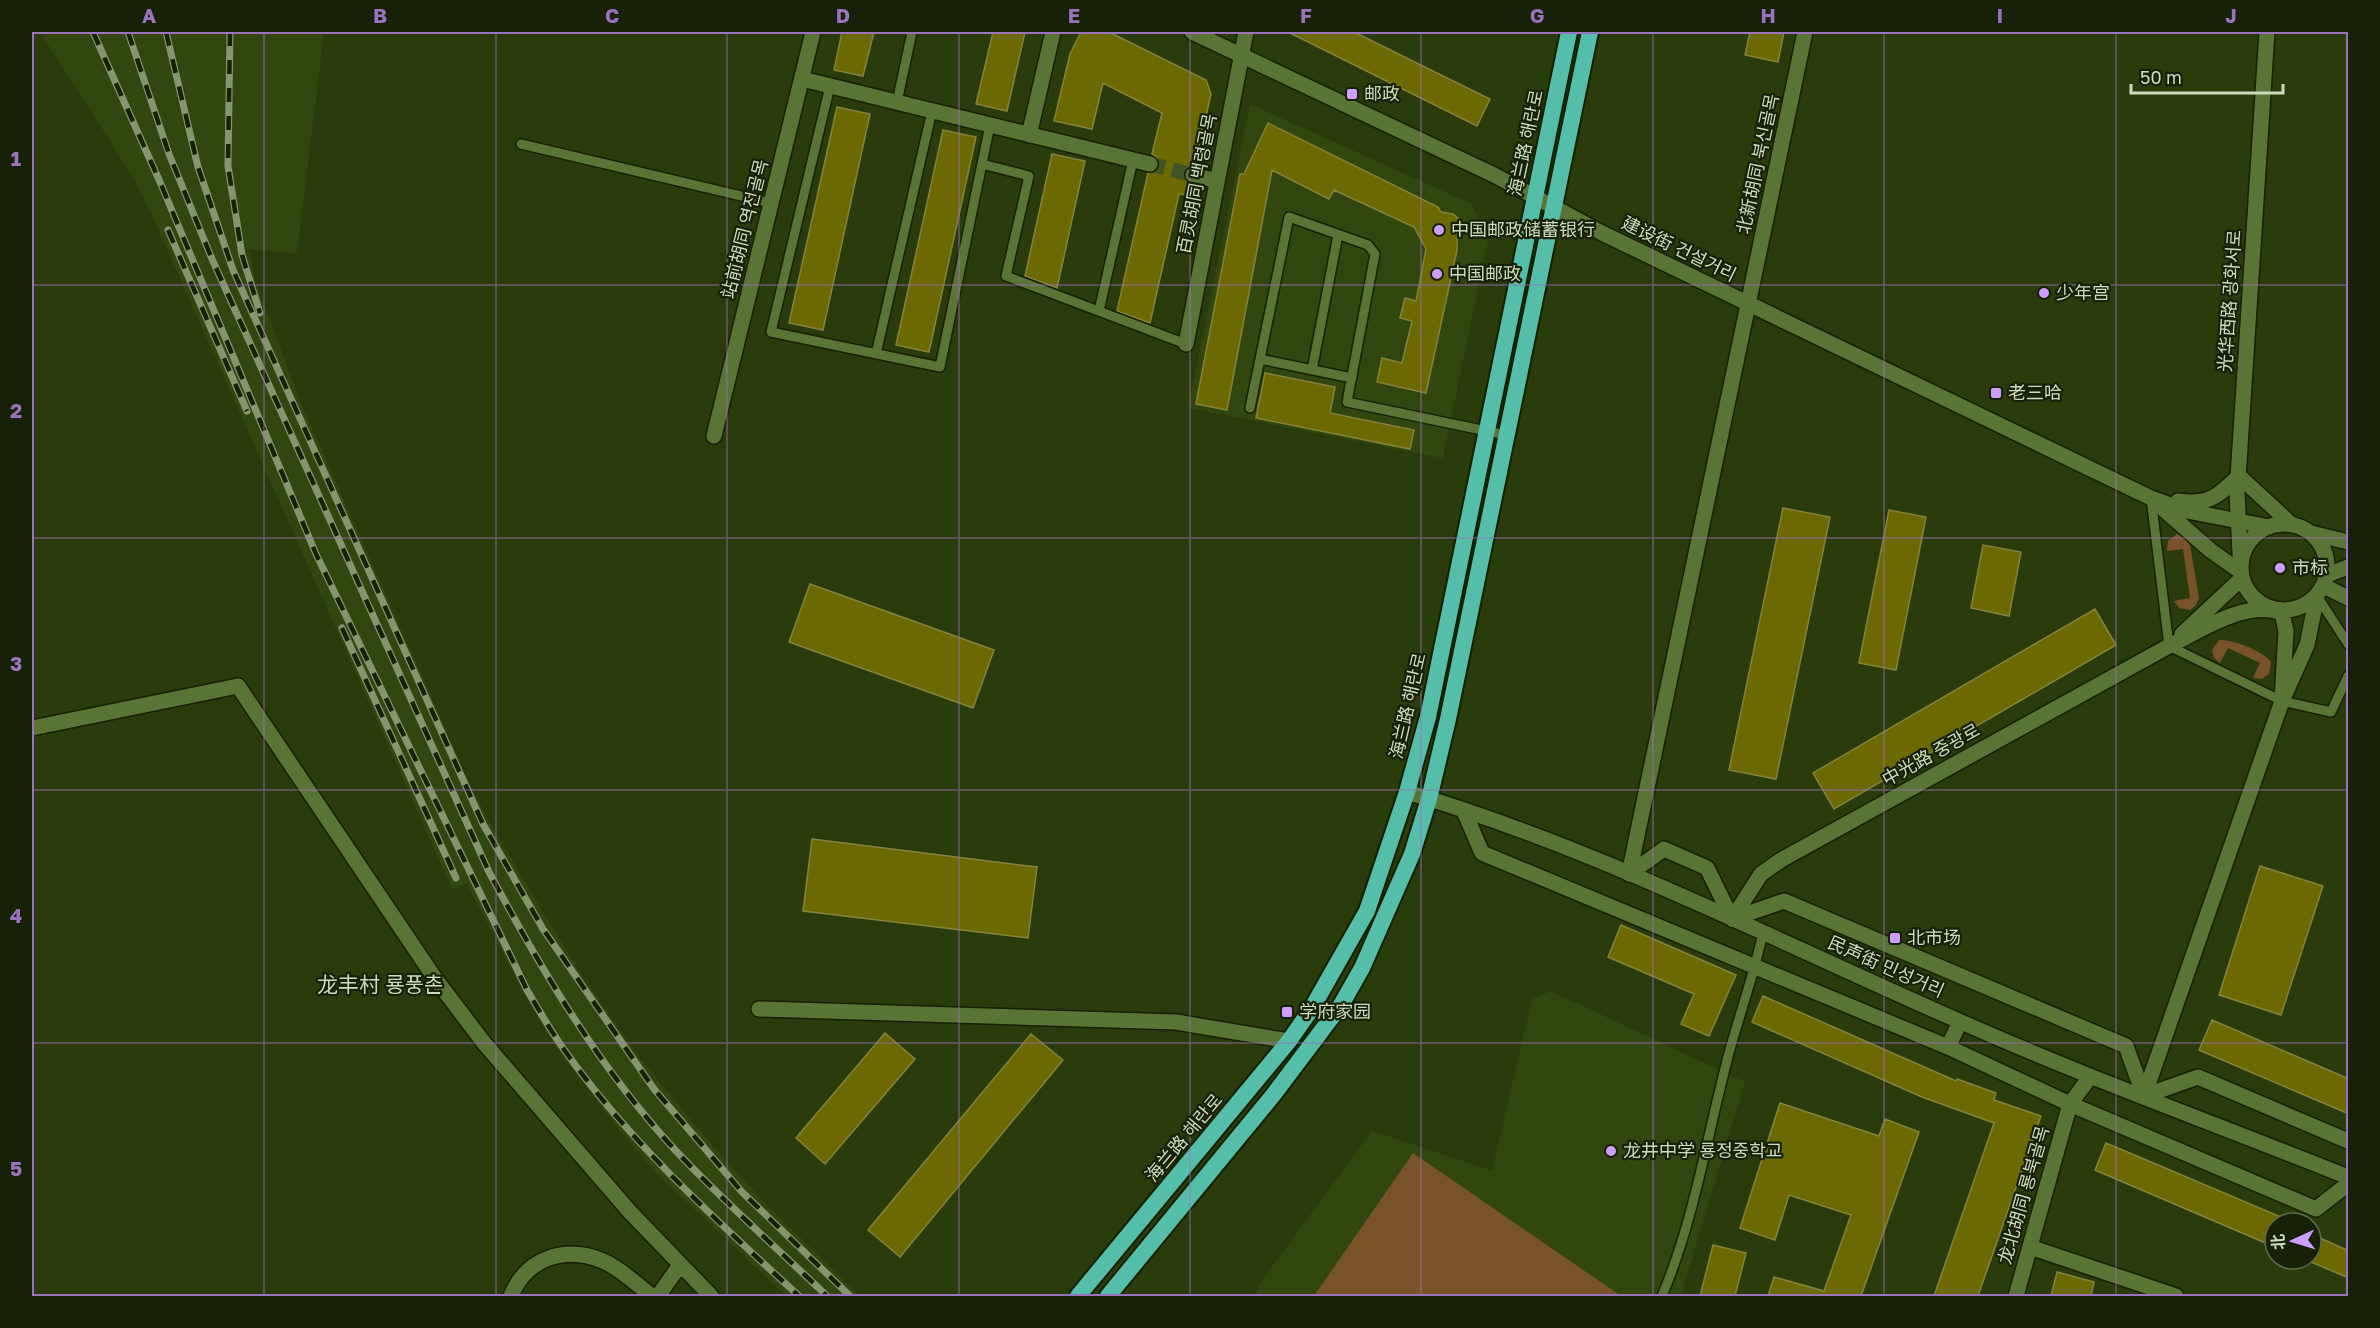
<svg xmlns="http://www.w3.org/2000/svg" width="2380" height="1328" font-family="'Golos Text','Noto Sans SC','Noto Sans KR',sans-serif">
	<rect width="100%" height="100%" fill="#2a3c0c"/>
	<path fill="#324610" d="M40,32H324L297,254L249,249L254,277L301,403L468,780L489,822L584,979L640,1058L707,1139L763,1201L860,1296H786L654,1171L619,1130L556,1047L528,1001L467,884L452,889L149,209L134,179Z
		M1250,104L1472,204L1488,241L1443,458L1188,408Z
		M1551,991L1745,1082L1681,1296H1254L1263,1279L1372,1131L1492,1171L1532,999Z"/>
	<path fill="#785329" d="M2177,534L2184,536L2190,545L2199,598L2196,605L2190,610L2179,608L2174,601L2190,598L2183,549L2167,551L2168,541Z
		M2219,640C2233,639 2263,651 2271,662L2269,674L2262,679L2253,678L2260,663L2228,648L2220,663L2214,658L2212,650Z
		M1413,1153L1621,1296H1314Z"/>
	<path fill="#6c6903" stroke="#84833c" stroke-width="1.5" d="M842,32H874L863,76L834,70Z
		M993,32H1025L1007,111L976,104Z
		M1081,32H1109L1206,80L1211,94L1195,165L1186,168L1184,172V178L1190,184L1188,195L1179,194L1150,323L1117,311L1148,173L1157,171L1160,166L1157,157L1152,154L1162,113L1103,83L1092,129L1054,121L1070,54Z
		M1288,32H1354L1490,99L1477,126Z
		M1750,32H1784L1778,62L1745,55Z
		M837,107L870,114L823,330L789,323Z
		M1268,123L1438,207L1441,212L1453,214L1460,220L1462,228L1457,239V250L1426,393L1377,382L1382,358L1402,363L1412,321L1400,318L1405,298L1416,301L1426,249L1414,227L1334,190L1329,199L1272,170L1227,410L1196,404L1240,174H1244Z
		M943,130L976,137L929,352L896,345Z
		M1052,154L1085,161L1057,288L1025,276Z
		M1265,373L1335,387L1330,413L1414,430L1410,449L1256,418Z
		M1783,508L1830,517L1776,779L1729,770Z
		M1889,510L1926,517L1896,670L1859,663Z
		M1983,545L2021,552L2009,616L1971,608Z
		M810,584L994,650L973,708L789,642Z
		M2095,609L2116,645L1834,809L1813,773Z
		M812,839L1037,867L1028,938L803,911Z
		M2260,866L2323,886L2281,1015L2219,995Z
		M1621,925L1736,975L1709,1036L1681,1024L1694,994L1608,957Z
		M1763,996L1956,1081L1957,1079L1996,1093L1994,1100L2041,1116L1978,1296H1934L1994,1123L1922,1097L1752,1022Z
		M2212,1020L2349,1079V1114L2199,1050Z
		M885,1033L915,1059L825,1164L796,1138Z
		M1031,1034L1063,1060L900,1257L868,1230Z
		M1780,1103L1879,1136L1885,1119L1919,1132L1861,1296H1768L1774,1277L1824,1291L1851,1215L1789,1195L1775,1240L1740,1228Z
		M2106,1143L2295,1223H2275V1247L2095,1170Z
		M2311,1234L2349,1251V1278L2311,1262Z
		M1713,1245L1746,1253L1735,1296H1700Z
		M2057,1272L2094,1282L2091,1296H2051Z"/>
	<g fill="none" stroke-linecap="round" stroke-linejoin="round">
		<path stroke="#425426" stroke-width="15" stroke-dasharray="15 8" stroke-linecap="butt" d="M1150,164L1193,175"/>
		<defs>
			<path id="service" d="M830,86L771,332L940,367L990,125
				M897,102L912,32
				M521,144L771,203
				M982,164L1029,176L1006,276L1186,344
				M1099,311L1133,160
				M876,354L932,111
				M1260,359L1352,378
				M1312,370L1338,235
				M1250,408L1289,217L1368,245L1375,254L1347,402L1506,435
				M2151,498L2169,646L2282,701L2331,712L2348,676
				M2317,596L2348,644
				M1662,1296C1695,1218 1707,1135 1729,1053C1740,1013 1754,974 1763,933"/>
			<path id="pedestrian" d="M2324,586L2348,598"/>
			<path id="minor" d="M802,79L1150,164
				M1029,135L1053,32
				M1193,175L1217,181
				M1186,344L1246,32
				M714,436L813,32
				M2241,572L2237,493L2267,32
				M32,728L238,686L434,977L484,1043L630,1212L711,1296
				M1464,811L1482,853L1948,1047L2070,1104L2316,1209L2348,1184
				M1629,874L1805,32
				M1629,874L1664,849L1707,868L1732,919L1784,901L2126,1046L2144,1096L2198,1077L2348,1141
				M759,1009L1176,1022L1289,1041
				M2030,1247L2176,1296
				M511,1296C526,1258 565,1245 603,1261C620,1268 637,1285 652,1296
				M658,1296L680,1265
				M2016,1296L2070,1104L2090,1077"/>
			<path id="tertiary" d="M1192,32L1494,175L1602,233L2151,498L2187,511L2269,527
				M2178,501C2209,505 2217,497 2239,476L2291,524
				M2160,506L2210,550L2241,572
				M2241 567a43 43 0 1 1 86 0a43 43 0 1 1-86 0Z
				M2311,533L2348,542
				M2327,575L2348,567
				M2182,634L2241,579
				M1732,919L1761,874L1781,860L2169,646C2200,631 2246,599 2282,613L2286,631L2282,701L2307,645L2317,596
				M2144,1096L2282,701"/>
			<path id="secondary" d="M1407,792C1597,848 1778,942 1959,1021C2087,1078 2219,1125 2348,1177
				M1948,1047L1960,1022"/>
			<path id="trunk" d="M1078,1296L1289,1041L1312,1008L1367,911L1407,792L1428,717L1569,32
				M1108,1296L1274,1094L1341,1005L1362,968L1412,854L1429,799L1448,719L1590,32"/>
		</defs>
		<use href="#service" stroke="#152102" stroke-width="12"/>
		<use href="#pedestrian" stroke="#152102" stroke-width="18"/>
		<use href="#minor" stroke="#152102" stroke-width="18"/>
		<use href="#tertiary" stroke="#152102" stroke-width="18"/>
		<use href="#secondary" stroke="#152102" stroke-width="18"/>
		<use href="#trunk" stroke="#152102" stroke-width="20"/>
		<use href="#service" stroke="#5a7436" stroke-width="9"/>
		<use href="#pedestrian" stroke="#5a7436" stroke-width="15"/>
		<use href="#minor" stroke="#5a7436" stroke-width="15"/>
		<use href="#tertiary" stroke="#5a7436" stroke-width="15"/>
		<use href="#secondary" stroke="#5a7436" stroke-width="15"/>
		<use href="#trunk" stroke="#54beaa" stroke-width="16"/>
		<defs>
			<path id="rail" d="M93,32L160,182L316,554L527,990C539,1010 550,1030 563,1048C628,1141 716,1220 799,1296
				M128,32L169,154L212,259L489,872C542,971 600,1069 676,1151C724,1202 777,1248 827,1296
				M166,32L198,167L233,270L483,824L543,929L654,1089L742,1192L850,1296
				M230,32L228,166L242,255L260,313
				M168,230L247,411
				M342,628L456,878"/>
		</defs>
		<use href="#rail" stroke="#85956e" stroke-width="7"/>
		<use href="#rail" stroke="#162107" stroke-width="4.5" stroke-dasharray="14" stroke-linecap="butt"/>
	</g>
	<path fill="none" stroke="#9b72bd" stroke-width="1.5" stroke-opacity="0.55" d="M264,32V1296M496,32V1296M727,32V1296M959,32V1296M1190,32V1296M1421,32V1296M1653,32V1296M1884,32V1296M2116,32V1296M32,285H2348M32,538H2348M32,790H2348M32,1043H2348"/>
	<g fill="#d19dfe" stroke="#162107" stroke-width="2">
		<rect x="1346" y="88" width="12" height="12" rx="3"/>
		<circle cx="1439" cy="230" r="6"/>
		<circle cx="1437" cy="274" r="6"/>
		<circle cx="2044" cy="293" r="6"/>
		<rect x="1990" y="387" width="12" height="12" rx="3"/>
		<circle cx="2280" cy="568" r="6"/>
		<rect x="1889" y="932" width="12" height="12" rx="3"/>
		<rect x="1281" y="1006" width="12" height="12" rx="3"/>
		<circle cx="1611" cy="1151" r="6"/>
	</g>
	<g text-anchor="middle" stroke-width="4.5" stroke-linejoin="round" paint-order="stroke">
		<g font-size="18" fill="#ccdbbb" stroke="#162107" text-anchor="start">
			<text x="1364" y="100">邮政</text>
			<text x="1451" y="236">中国邮政储蓄银行</text>
			<text x="1449" y="280">中国邮政</text>
			<text x="2056" y="299">少年宫</text>
			<text x="2008" y="399">老三哈</text>
			<text x="2292" y="574">市标</text>
			<text x="1907" y="944">北市场</text>
			<text x="1299" y="1018">学府家园</text>
			<text x="1623" y="1157">龙井中学 룡정중학교</text>
		</g>
		<g font-size="18" fill="#ccdbbb" stroke="#162107">
			<text transform="translate(1526 143) rotate(-78)" y="6">海兰路 해란로</text>
			<text transform="translate(1758 164) rotate(-78)" y="6">北新胡同 북신골목</text>
			<text transform="translate(1197 184) rotate(-79)" y="6">百灵胡同 백령골목</text>
			<text transform="translate(745 229) rotate(-76)" y="6">站前胡同 역전골목</text>
			<text transform="translate(1679 249) rotate(26)" y="6">建设街 건설거리</text>
			<text transform="translate(2230 301) rotate(-86)" y="6">光华西路 광화서로</text>
			<text transform="translate(1408 706) rotate(-77)" y="6">海兰路 해란로</text>
			<text transform="translate(1931 755) rotate(-29)" y="6">中光路 중광로</text>
			<text transform="translate(1886 967) rotate(24)" y="6">民声街 민성거리</text>
			<text transform="translate(1184 1138) rotate(-50)" y="6">海兰路 해란로</text>
			<text transform="translate(2024 1195) rotate(-74)" y="6">龙北胡同 룡북골목</text>
		</g>
		<g font-size="21" fill="#ccdbbb" stroke="#162107">
			<text x="380" y="992">龙丰村 룡풍촌</text>
		</g>
	</g>
	<rect width="2380" height="1328" fill="none" stroke="#162107" stroke-width="66"/>
	<g transform="translate(2293 1241) rotate(266)"><circle r="28" fill="#162107" stroke="#5f6b4f" stroke-width="1.5"/>
	<path d="M0-4.5L10 22L0 15L-10 22Z" fill="#d19dfe"/>
	<text y="-9" font-size="16" font-weight="bold" text-anchor="middle" fill="#ccdbbb">北</text>
	</g>
	<path d="M2131 84v9h152v-9" fill="none" stroke="#ccdbbb" stroke-width="3"/>
	<text x="2140" y="84" font-size="18" fill="#ccdbbb" stroke="#162107" stroke-width="4.5" paint-order="stroke">50 m</text>
	<rect x="33" y="33" width="2314" height="1262" fill="none" stroke="#9b72bd" stroke-width="2"/>
	<g font-size="20" text-anchor="middle" font-weight="bold" fill="#9b72bd">
		<text x="149" y="23">A</text>
		<text x="380" y="23">B</text>
		<text x="612" y="23">C</text>
		<text x="843" y="23">D</text>
		<text x="1074" y="23">E</text>
		<text x="1306" y="23">F</text>
		<text x="1537" y="23">G</text>
		<text x="1768" y="23">H</text>
		<text x="2000" y="23">I</text>
		<text x="2231" y="23">J</text>
		<text x="16" y="166">1</text>
		<text x="16" y="418">2</text>
		<text x="16" y="671">3</text>
		<text x="16" y="923">4</text>
		<text x="16" y="1176">5</text>
	</g>
</svg>
